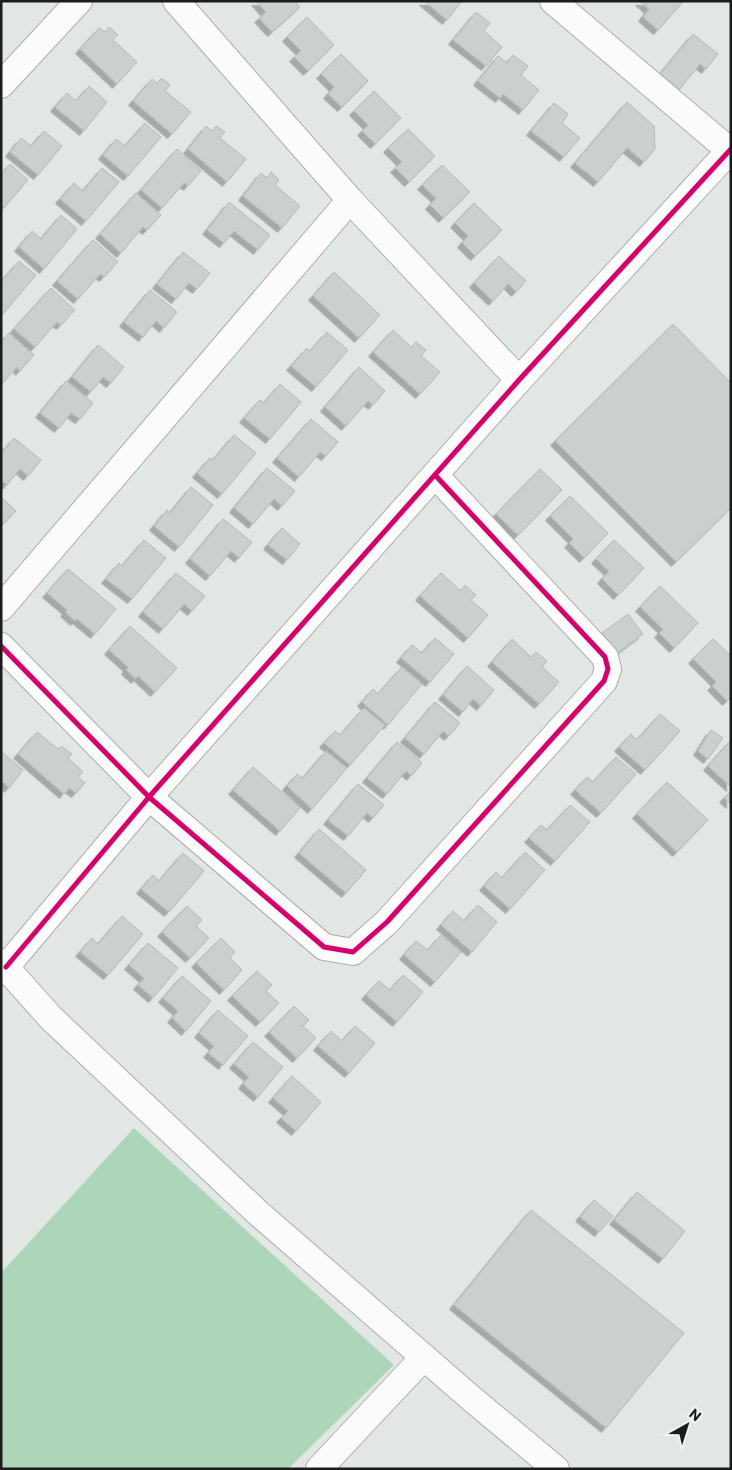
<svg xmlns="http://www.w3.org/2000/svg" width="732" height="1470" font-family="Commissioner,sans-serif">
	<defs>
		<filter id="shadow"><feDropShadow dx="-4.5" dy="4.5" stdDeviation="0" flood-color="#0004"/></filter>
	</defs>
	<rect width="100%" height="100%" fill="#e2e7e4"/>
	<path fill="#acd5ba" d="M134,1128L394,1365L288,1469H1V1273Z"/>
	<path fill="#cbcfcd" stroke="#b5b9b6" filter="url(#shadow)" d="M256,1H294L300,7L272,32L259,18L266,12Z
		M424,1H462L447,20Z
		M640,1H682L683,2L658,30L643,17L649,9Z
		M476,12L490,23L484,31L502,47L486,66L453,40Z
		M307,17L334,45L308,71L294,57L301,51L287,37Z
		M109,27L118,35L113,40L137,62L117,84L80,49L99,28L105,32Z
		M693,34L718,54L706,69L700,64L679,90L660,74Z
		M341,54L368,81L342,107L328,94L334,87L321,74Z
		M513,55L528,66L521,75L539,90L523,110L503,94L500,98L478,81L498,56L507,63Z
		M162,78L170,85L165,91L191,112L172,134L133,101L152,79L157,83Z
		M89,86L107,102L84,131L55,107L67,93L76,101Z
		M374,91L401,118L375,144L362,131L368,125L354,111Z
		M627,102L654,126L655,149L644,162L627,148L598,182L575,163Z
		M554,103L568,114L562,123L580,138L564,157L531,131Z
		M145,123L161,137L128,176L103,155L116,139L125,146Z
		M206,126L212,131L216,126L225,132L220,138L246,159L227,182L188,149Z
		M408,129L435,156L409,182L395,168L402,162L388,148Z
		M44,131L62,146L38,175L10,152L21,138L31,146Z
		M177,149L201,171L188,186L184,183L162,208L141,190Z
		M10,164L28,180L4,208L1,206V174Z
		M442,165L470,192L443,218L430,205L436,198L422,185Z
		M102,168L119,182L86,221L60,199L74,183L83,191Z
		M271,172L279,180L275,185L300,206L282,228L243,196L261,173L267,178Z
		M136,193L161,215L147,230L143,227L121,253L100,234Z
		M229,202L270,235L258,250L234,231L224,243L207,230Z
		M474,203L502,230L475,256L462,243L468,236L455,223Z
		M61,215L77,229L44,269L19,247L32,231L41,239Z
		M93,240L118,262L104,277L100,274L78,299L57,281Z
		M183,252L210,273L197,289L189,283L176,299L157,284Z
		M499,256L526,281L516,292L508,284L493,301L474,283Z
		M19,261L36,275L3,314L1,312V282Z
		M334,272L380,315L359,338L313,296Z
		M51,288L75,310L61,325L57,322L35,347L14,329Z
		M150,290L177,312L164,328L156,321L143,337L124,322Z
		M673,324L731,383V508L676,562L555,441Z
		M393,330L411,347L416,342L426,350L421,356L440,372L420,394L373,352Z
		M327,332L348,350L316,387L291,366L307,348L310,351Z
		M9,333L34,355L20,371L17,367L1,385V343Z
		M98,345L124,367L111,383L103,377L91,392L72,377Z
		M359,367L385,391L373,405L368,401L346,426L325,407Z
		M66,381L93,403L80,419L71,413L59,428L40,413Z
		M280,384L301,402L270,439L244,418L260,400L264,403Z
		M311,419L338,442L326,456L320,452L299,477L277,458Z
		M234,435L256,453L222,494L197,473L210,458L213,460Z
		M14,438L41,460L28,476L20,469L7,485L1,480V454Z
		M267,468L295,491L282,506L274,499L253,524L234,508Z
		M540,469L562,490L518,535L496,514Z
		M191,487L213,505L179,547L154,526L167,510L170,513Z
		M570,496L608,533L584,558L569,543L573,539L550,516Z
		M1,497L16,511L1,526Z
		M223,519L252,542L239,558L231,551L210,576L190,559Z
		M282,528L300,544L287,560L268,545Z
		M144,540L166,558L132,599L106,579L119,563L122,566Z
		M614,540L644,568L618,595L602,579L609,571L596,559Z
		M68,569L116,609L95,634L77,619L75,621L65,612L67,610L47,593Z
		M176,573L205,596L192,611L184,604L163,629L143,612Z
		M441,573L461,591L465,585L476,595L471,600L488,615L468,638L420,596Z
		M660,586L698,623L674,648L659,633L663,629L640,607Z
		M628,614L643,634L618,653L602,633Z
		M130,626L177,668L155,692L138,676L136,679L126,670L128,667L109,650Z
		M435,638L454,654L430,682L401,658L412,645L422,653Z
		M512,639L531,657L536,652L547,661L542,667L559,682L539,704L492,662Z
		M713,639L731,656V697L727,701L712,686L716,682L693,659Z
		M467,666L494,690L481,706L473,699L463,712L443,695Z
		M402,667L422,684L388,725L362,702L373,689L378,694Z
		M435,702L460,723L449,736L443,731L424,754L405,738Z
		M364,708L385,725L350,765L324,743L335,731L340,735Z
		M660,714L680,731L645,770L619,747L631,734L637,740Z
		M711,730L723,738L708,759L698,751Z
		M37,732L58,749L61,746L72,754L68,758L83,772L78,777L85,783L76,793L69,788L64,794L18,754Z
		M730,741L731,742V787L708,766Z
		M397,742L422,763L411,776L406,771L387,794L367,778Z
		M1,751L23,770L9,788L3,782L1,784Z
		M326,751L347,768L312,809L287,786L297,774L303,778Z
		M616,757L636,774L601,813L575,790L587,777L593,782Z
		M253,767L300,808L280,831L233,790Z
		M667,782L708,820L677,852L637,814Z
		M358,784L384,805L373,818L367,813L348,836L328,820Z
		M731,791V804L724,798Z
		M570,805L590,822L555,861L529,838L541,825L547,830Z
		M319,829L366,870L346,893L299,853Z
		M525,852L545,870L510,909L484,886L496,872L502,878Z
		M183,853L204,871L169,912L141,889L153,875L159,881Z
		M478,905L497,922L472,952L441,925L453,911L464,921Z
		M187,906L202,920L196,926L209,938L190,958L162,932Z
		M122,916L143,934L108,975L80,952L92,938L98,944Z
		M441,935L461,952L435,982L404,955L416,941L428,950Z
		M221,938L235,952L230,958L242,970L224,990L196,963Z
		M148,943L178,968L153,998L138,985L144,978L129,965Z
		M257,971L272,985L266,991L279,1003L260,1022L232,996Z
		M403,975L423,992L397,1022L366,995L379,981L390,990Z
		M182,976L211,1001L186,1031L172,1018L178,1011L163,998Z
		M294,1006L309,1020L303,1026L316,1038L297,1058L269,1032Z
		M218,1010L248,1036L223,1065L208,1053L214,1046L199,1033Z
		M355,1026L375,1043L349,1073L318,1046L331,1031L342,1041Z
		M253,1042L283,1067L258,1097L243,1084L249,1077L234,1064Z
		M292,1076L321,1102L296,1131L281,1118L288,1111L273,1098Z
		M637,1192L685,1231L663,1259L614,1220Z
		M594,1200L613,1216L599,1232L580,1217Z
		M531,1210L684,1333L606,1428L454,1305Z"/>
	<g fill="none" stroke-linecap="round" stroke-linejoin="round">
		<defs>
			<path id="minor" d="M176,1L350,200L519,380
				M553,1L729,150
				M1,85L79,1
				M1,608L350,200
				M1,646L149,797L324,947L353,952L387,922L604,681L608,669L605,657L435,475
				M1,962L51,1018L257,1212L472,1399L556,1469
				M6,967L149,797L519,380L731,149
				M319,1469L424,1357"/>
		</defs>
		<use href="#minor" stroke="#abaeac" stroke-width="28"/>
		<use href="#minor" stroke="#fbfbfb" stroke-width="26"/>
		<defs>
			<path id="cycleway" d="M1,646L149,797L324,947L353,952L387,922L604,681L608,669L605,657L435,475
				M6,967L149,797L519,380L731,149"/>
		</defs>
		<use href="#cycleway" stroke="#eef5f0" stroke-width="8"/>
		<use href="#cycleway" stroke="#d6006c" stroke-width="5"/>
	</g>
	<rect width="732" height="1470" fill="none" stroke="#1b1d1c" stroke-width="5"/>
	<g transform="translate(687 1425) rotate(39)" stroke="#eef5f0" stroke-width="4" paint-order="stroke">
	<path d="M0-4L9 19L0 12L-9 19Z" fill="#1b1d1c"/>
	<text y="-8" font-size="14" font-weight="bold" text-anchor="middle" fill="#1b1d1c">N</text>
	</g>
</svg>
